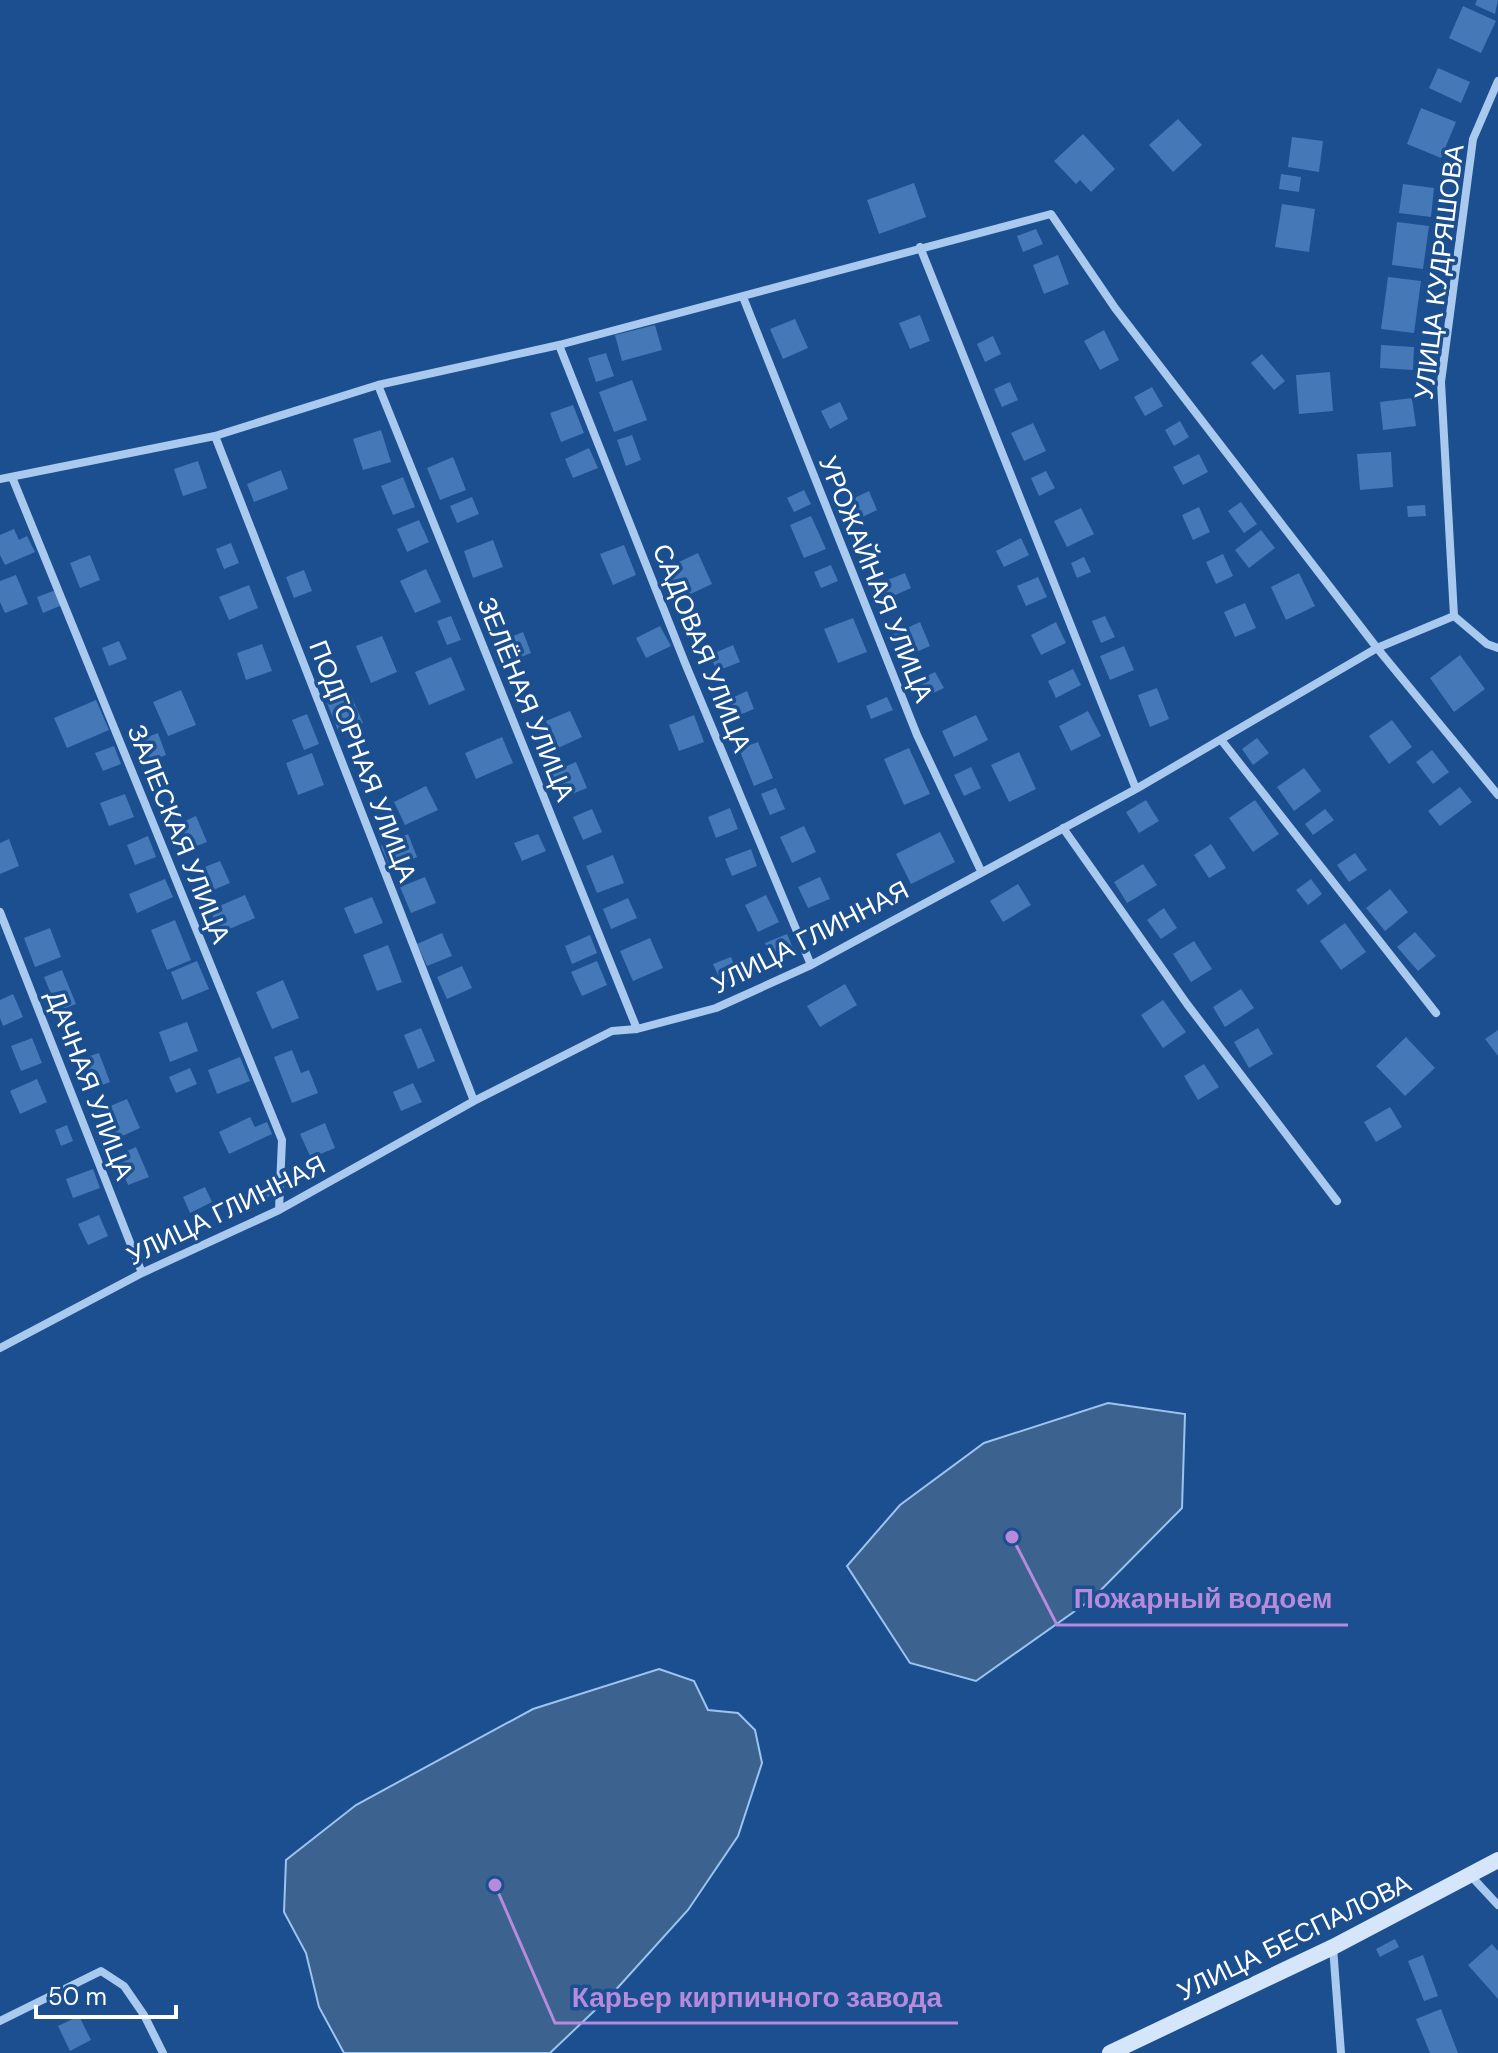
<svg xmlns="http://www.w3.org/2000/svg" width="1498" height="2053" font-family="'DM Sans',sans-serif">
	<rect width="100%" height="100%" fill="#1b4f8f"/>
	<path fill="#3c6290" stroke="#9cc4f0" stroke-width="2" d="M1108,1403L1185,1414L1182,1508L1092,1599L976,1681L910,1663L847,1566L900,1505L984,1443Z
		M659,1669L694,1681L708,1710L738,1713L755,1730L762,1763L738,1836L688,1910L612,1994L550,2053H344L319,2007L306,1953L284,1912L286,1860L356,1805L533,1709Z"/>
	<path fill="#4478b7" d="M1477,0H1498L1495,14L1475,5Z
		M1463,6L1496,21L1481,53L1449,38Z
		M1438,68L1470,82L1461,103L1429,88Z
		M1421,108L1456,122L1441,158L1407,144Z
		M1178,119L1202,145L1173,172L1149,145Z
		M1083,134L1115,169L1091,192L1080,180L1076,184L1054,161Z
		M1292,137L1323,141L1319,172L1288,167Z
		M1281,174L1301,177L1299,192L1279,189Z
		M914,183L926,217L879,234L867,200Z
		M1403,184L1434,188L1431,217L1399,213Z
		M1282,204L1315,209L1309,252L1275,247Z
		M1397,222L1429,226L1423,269L1392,265Z
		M1036,229L1043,244L1023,252L1017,236Z
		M1058,255L1069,284L1044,294L1033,265Z
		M1388,277L1421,281L1414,333L1381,329Z
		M920,315L930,341L910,349L899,323Z
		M795,319L808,348L783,359L770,329Z
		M655,325L662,350L622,361L615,335Z
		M1104,330L1119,360L1100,370L1084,341Z
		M993,336L1001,354L985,362L977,344Z
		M1381,345L1414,347L1413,370L1380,368Z
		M606,353L614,376L596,382L588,358Z
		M1262,354L1285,381L1274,390L1251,363Z
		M1330,372L1333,411L1299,414L1296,375Z
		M632,380L647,420L614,432L599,392Z
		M1010,382L1018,400L1002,407L994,389Z
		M1152,387L1163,406L1145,416L1134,397Z
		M1412,398L1416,426L1383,430L1380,402Z
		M840,402L848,419L830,429L821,411Z
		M573,405L584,433L561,442L550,413Z
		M1180,421L1189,437L1174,446L1165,430Z
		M1033,423L1046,451L1024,461L1011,433Z
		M381,430L391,462L363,470L353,439Z
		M632,435L641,460L626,466L617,440Z
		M589,448L598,468L573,478L565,459Z
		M1391,452L1393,487L1360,490L1357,454Z
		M1199,454L1208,472L1183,485L1173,467Z
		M453,457L466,490L440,500L427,468Z
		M198,461L207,488L183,496L174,469Z
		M281,470L288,489L254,502L247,484Z
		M1046,471L1055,488L1039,496L1031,478Z
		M403,477L415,507L393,515L381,486Z
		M804,490L811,504L794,512L787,498Z
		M869,491L877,510L858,519L850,500Z
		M472,497L479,514L457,523L450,506Z
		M1241,502L1257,524L1244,533L1228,511Z
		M1425,505L1426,516L1408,517L1407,506Z
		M1199,507L1210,532L1193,540L1182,515Z
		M1081,508L1094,534L1067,547L1054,521Z
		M811,516L826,549L804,558L790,525Z
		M419,520L429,542L407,552L397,529Z
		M14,529L19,540L27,536L35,552L5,565L0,555V535Z
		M1261,530L1275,548L1249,568L1235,550Z
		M1021,538L1029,555L1004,567L996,551Z
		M493,540L503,567L473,578L464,551Z
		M231,543L239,563L224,569L216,549Z
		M624,545L636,575L613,585L600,554Z
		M698,553L712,584L680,599L666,568Z
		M1223,554L1233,576L1216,584L1206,562Z
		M90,555L100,580L80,588L70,563Z
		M1084,557L1091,572L1077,578L1071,563Z
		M831,565L838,581L821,588L814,572Z
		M426,569L441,602L415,613L400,581Z
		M304,570L312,591L294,598L286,577Z
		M905,573L911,588L882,601L875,585Z
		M1299,573L1315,606L1286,620L1271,587Z
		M16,575L28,604L5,613L0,602V581Z
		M1038,577L1047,597L1026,606L1017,586Z
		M249,585L258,608L229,620L219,597Z
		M56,590L62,605L43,613L37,597Z
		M1245,603L1256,628L1235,637L1224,612Z
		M451,616L461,640L447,645L437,621Z
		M1105,616L1115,637L1101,643L1092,621Z
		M853,618L867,652L838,663L824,629Z
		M920,622L930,646L905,657L894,634Z
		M1056,622L1066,643L1041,655L1031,635Z
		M660,626L671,646L646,658L636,638Z
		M523,632L531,653L499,666L491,645Z
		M382,636L397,672L371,683L356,646Z
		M119,641L127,659L109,666L102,648Z
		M262,644L272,671L246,680L237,653Z
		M733,645L740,662L717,671L710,655Z
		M1124,646L1134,670L1110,680L1100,656Z
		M1460,655L1485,689L1454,712L1430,678Z
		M451,657L465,690L429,705L415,672Z
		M1073,669L1081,685L1056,698L1048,681Z
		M935,672L944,688L925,697L917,681Z
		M1157,688L1169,719L1150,727L1138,695Z
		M181,690L196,725L168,736L153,702Z
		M747,691L754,709L732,718L725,701Z
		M350,693L363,723L339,733L327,703Z
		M887,697L893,710L871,719L866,706Z
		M96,700L109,730L67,748L54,718Z
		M570,711L582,737L558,748L546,721Z
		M1088,711L1101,736L1071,751L1059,726Z
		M307,714L319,744L304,750L292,720Z
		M694,715L704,742L679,751L669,725Z
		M976,715L988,740L954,757L942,731Z
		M1392,720L1412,747L1389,764L1369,736Z
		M158,733L166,755L150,761L142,739Z
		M502,737L513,763L476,779L465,753Z
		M1257,738L1269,753L1253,765L1242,749Z
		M758,742L773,778L754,786L739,749Z
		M114,746L121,764L103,771L95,753Z
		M909,748L930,794L904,805L884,759Z
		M1432,750L1449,772L1433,784L1416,762Z
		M1019,752L1036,789L1009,802L991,765Z
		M312,753L324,785L298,795L286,763Z
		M576,762L587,788L562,798L551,773Z
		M971,767L981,788L964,796L954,775Z
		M1304,768L1321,791L1294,811L1277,787Z
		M426,786L438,810L405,825L394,802Z
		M1460,787L1472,802L1440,826L1428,811Z
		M776,788L785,809L770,815L761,794Z
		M125,794L134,817L109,826L100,803Z
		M1146,800L1159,821L1139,833L1126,812Z
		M1255,800L1279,834L1253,852L1229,818Z
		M730,808L738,829L716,838L708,817Z
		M592,809L602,832L583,840L573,817Z
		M1325,809L1334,820L1313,835L1305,824Z
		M196,816L207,842L189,849L179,824Z
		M804,826L816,852L792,863L780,837Z
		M940,832L955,862L911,884L896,854Z
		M408,834L417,857L390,868L381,846Z
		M538,834L546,851L522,861L514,843Z
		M148,836L156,857L135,865L127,845Z
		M9,839L19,866L0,874V843Z
		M1211,844L1226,868L1209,878L1194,855Z
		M751,849L757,866L732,876L725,859Z
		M1355,853L1367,870L1349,882L1337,865Z
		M613,855L624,883L597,893L586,866Z
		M220,861L230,883L206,893L197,870Z
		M1143,864L1157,885L1127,903L1114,882Z
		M425,877L436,903L411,913L400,887Z
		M820,877L830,899L808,908L798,887Z
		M165,879L173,897L137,913L129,894Z
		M1311,879L1322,894L1308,905L1296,890Z
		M1018,884L1031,905L1003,922L990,901Z
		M1390,889L1408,912L1385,931L1366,908Z
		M245,895L255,918L220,933L210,910Z
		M766,895L779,922L758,932L745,905Z
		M372,897L383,923L355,934L344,908Z
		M628,898L637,918L611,929L603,909Z
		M1164,908L1177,928L1161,939L1147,920Z
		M175,920L191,960L167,970L151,930Z
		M1345,923L1366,952L1341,970L1320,941Z
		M50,928L61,957L35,967L24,938Z
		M1415,932L1436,956L1418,971L1397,947Z
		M442,933L452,956L427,966L417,944Z
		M787,934L795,953L772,962L765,943Z
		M590,935L597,953L572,964L565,946Z
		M650,938L663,968L633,981L620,951Z
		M1194,941L1212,969L1191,982L1173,954Z
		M388,945L402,982L377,991L363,955Z
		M731,957L739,977L722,984L713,964Z
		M197,961L209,989L182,1000L171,972Z
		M597,961L607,985L582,996L571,972Z
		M462,966L472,988L447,999L437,977Z
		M62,970L76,1004L58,1011L44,977Z
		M283,980L299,1018L272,1029L256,992Z
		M845,984L857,1005L820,1027L807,1006Z
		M1241,989L1254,1008L1225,1027L1213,1007Z
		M13,994L23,1017L3,1026L0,1018V1000Z
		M1163,1000L1186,1032L1163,1048L1141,1015Z
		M187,1022L198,1051L170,1062L159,1032Z
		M421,1028L435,1061L418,1069L404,1035Z
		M1258,1028L1273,1054L1249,1068L1234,1042Z
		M1498,1030V1056L1485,1039Z
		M1406,1037L1435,1068L1405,1096L1376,1066Z
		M32,1038L42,1063L21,1071L11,1046Z
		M292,1050L301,1073L309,1070L318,1093L292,1103L274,1057Z
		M99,1053L110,1082L87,1091L75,1061Z
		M240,1057L250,1081L217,1094L208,1070Z
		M1204,1064L1219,1087L1198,1100L1184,1076Z
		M190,1068L197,1084L176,1093L169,1077Z
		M37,1079L47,1102L20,1114L10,1091Z
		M413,1083L422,1102L401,1111L393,1092Z
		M127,1099L140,1128L109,1142L96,1112Z
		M1390,1107L1402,1127L1376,1142L1364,1122Z
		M250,1117L255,1127L267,1122L272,1134L229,1154L219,1132Z
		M325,1123L335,1148L311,1158L300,1134Z
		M67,1125L73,1141L61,1146L55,1130Z
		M136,1147L149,1177L128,1185L116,1156Z
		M93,1169L100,1188L73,1198L66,1179Z
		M266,1186L270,1196L256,1203L251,1193Z
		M205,1187L212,1202L190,1213L183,1197Z
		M99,1215L108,1236L88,1245L78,1224Z
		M1395,1939L1399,1947L1380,1957L1376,1949Z
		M1492,1944L1498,1951V1999L1468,1965Z
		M1423,1955L1438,1996L1424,2001L1408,1961Z
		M1441,2009L1458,2053H1430L1416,2019Z
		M79,2016L91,2040L70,2051L58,2026Z"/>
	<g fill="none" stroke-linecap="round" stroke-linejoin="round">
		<path stroke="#a9c9ee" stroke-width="8" d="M920,247L1136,789
			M743,297L917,735L981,871
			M559,345L685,663L811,965
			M378,385L637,1029
			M215,436L474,1101
			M12,477L282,1140L279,1210
			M0,479L215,436L378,385L559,345L1051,214L1115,308L1377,648L1498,795
			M1454,616L1441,382L1473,139L1498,81
			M1454,616L1487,644L1498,648
			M1222,741L1436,1013
			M1063,828L1187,1004L1337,1201
			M0,912L142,1273
			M0,1348L142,1273L279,1210L474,1101L612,1031L637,1029L716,1008L811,965L1136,789L1377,648L1454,616
			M1471,1876L1498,1905
			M1333,1947L1341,2053
			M0,2021L101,1971L124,1986L144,2015L163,2053"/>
		<path stroke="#d6e6fa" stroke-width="16" d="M1110,2053L1333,1947L1498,1860"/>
	</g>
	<g text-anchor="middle" stroke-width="7" stroke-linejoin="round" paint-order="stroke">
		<g font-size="26" fill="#fff" stroke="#1b4f8f">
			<text transform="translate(1439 272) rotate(-83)" y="9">УЛИЦА КУДРЯШОВА</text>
			<text transform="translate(876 579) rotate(68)" y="9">УРОЖАЙНАЯ УЛИЦА</text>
			<text transform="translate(702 648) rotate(68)" y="9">САДОВАЯ УЛИЦА</text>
			<text transform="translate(526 699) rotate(68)" y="9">ЗЕЛЁНАЯ УЛИЦА</text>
			<text transform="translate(363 761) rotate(69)" y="9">ПОДГОРНАЯ УЛИЦА</text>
			<text transform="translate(179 834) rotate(68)" y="9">ЗАЛЕСКАЯ УЛИЦА</text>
			<text transform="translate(810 937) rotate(-27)" y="9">УЛИЦА ГЛИННАЯ</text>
			<text transform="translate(90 1085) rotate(69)" y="9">ДАЧНАЯ УЛИЦА</text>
			<text transform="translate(226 1210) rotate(-26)" y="9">УЛИЦА ГЛИННАЯ</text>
			<text transform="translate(1294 1937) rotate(-26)" y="9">УЛИЦА БЕСПАЛОВА</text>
		</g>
	</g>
	<path fill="none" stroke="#b68bdc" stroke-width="3" d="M1012 1537L1057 1625H1348M495 1885L555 2023H958"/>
	<g fill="#b68bdc" stroke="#1b4f8f" stroke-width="3">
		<circle cx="1012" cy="1537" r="8"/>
		<circle cx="495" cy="1885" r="8"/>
	</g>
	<g font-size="28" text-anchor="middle" font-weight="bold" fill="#b68bdc" stroke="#1b4f8f" stroke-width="7" stroke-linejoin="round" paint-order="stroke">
		<text x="1203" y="1608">Пожарный водоем</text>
		<text x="757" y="2007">Карьер кирпичного завода</text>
	</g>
	<path d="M36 2005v12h140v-12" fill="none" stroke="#ffffff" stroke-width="4"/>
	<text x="48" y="2005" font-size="24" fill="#ffffff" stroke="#1b4f8f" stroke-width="6" paint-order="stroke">50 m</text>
</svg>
